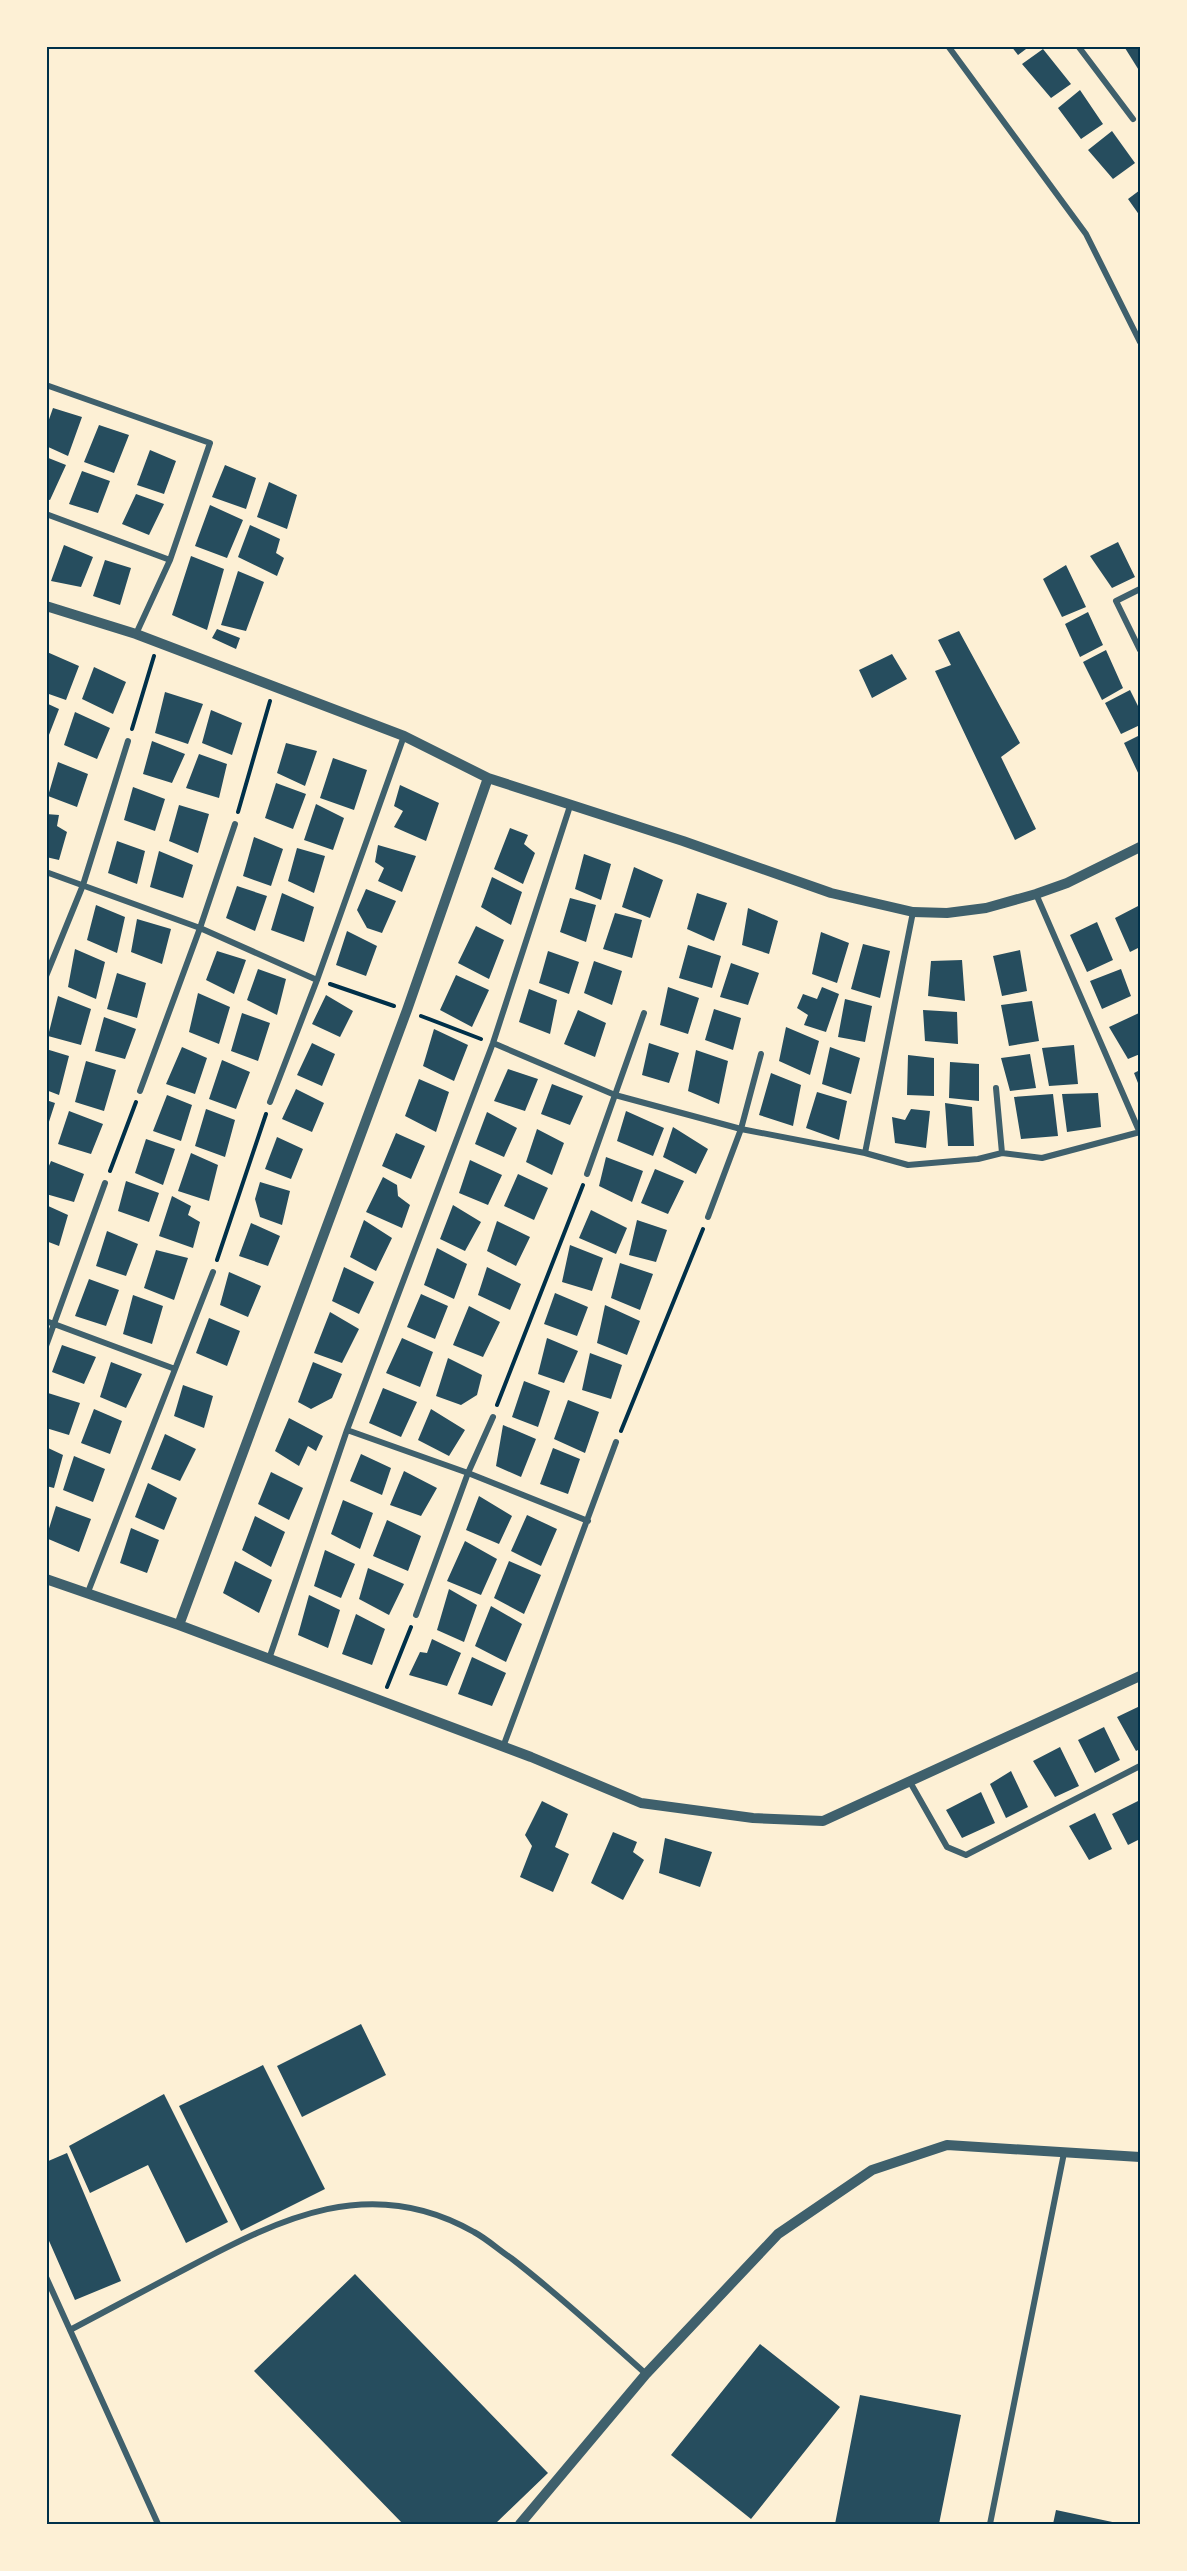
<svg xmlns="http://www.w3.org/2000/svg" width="1187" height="2571" font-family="Poppins,sans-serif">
	<rect width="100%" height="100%" fill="#fdf0d5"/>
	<path fill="#264d5e" d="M1011,46H1030L1018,55Z
		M1126,46H1140V72L1125,48Z
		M1043,49L1071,84L1051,98L1022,64Z
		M1080,90L1103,124L1081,139L1058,108Z
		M1112,131L1135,163L1113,179L1088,150Z
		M1140,190V216L1128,199Z
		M53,408L82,417L68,456L46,446V428Z
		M99,425L129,435L114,473L84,462Z
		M150,450L176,461L164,494L137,485Z
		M46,457L66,465L50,500L46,499Z
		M225,465L256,478L246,509L212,497Z
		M82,471L110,481L98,513L69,504Z
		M269,482L297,495L287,529L257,517Z
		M136,494L164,504L149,535L122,524Z
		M210,505L243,520L227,558L195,546Z
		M250,525L280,539L276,553L284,558L277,576L238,557Z
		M1118,542L1135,577L1112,588L1090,556Z
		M64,545L93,557L81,587L51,581Z
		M191,556L224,569L207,630L172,615Z
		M105,560L131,568L120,605L93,596Z
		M1066,565L1086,607L1062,617L1043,579Z
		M238,571L264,582L246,631L221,625Z
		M1088,612L1103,645L1080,657L1065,624Z
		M217,629L240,638L236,649L212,638Z
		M959,631L1020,743L1001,757L1036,829L1015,840L935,671L951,665L938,640Z
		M1106,650L1123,688L1102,700L1083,662Z
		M47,652L79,666L66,700L46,693Z
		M892,654L907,679L872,698L859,670Z
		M94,667L126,682L113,714L82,699Z
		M1130,690L1140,710V725L1121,734L1105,703Z
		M165,692L203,704L188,744L155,733Z
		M46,703L59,709L47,740H46Z
		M211,710L242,723L232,755L202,743Z
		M75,712L110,728L97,759L64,745Z
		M1140,735V777L1124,743Z
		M152,741L185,754L172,783L143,774Z
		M286,743L317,751L305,786L277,773Z
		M199,754L227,764L219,798L186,788Z
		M333,758L367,770L354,810L320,798Z
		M58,762L88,774L77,807L48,796Z
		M276,783L306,794L293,829L265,818Z
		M400,785L439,803L426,841L394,827L403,811L394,806Z
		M133,787L165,799L155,831L124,820Z
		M316,804L344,818L333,850L304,840Z
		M179,805L209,814L198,853L169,841Z
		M46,814L59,815L57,826L67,832L59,860L46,857Z
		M510,828L528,835L524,844L535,853L523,884L494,869Z
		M254,837L283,849L271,886L243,876Z
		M117,841L145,851L137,884L108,873Z
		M378,845L416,856L402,892L378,881L384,868L375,862Z
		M297,848L325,856L314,893L288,881Z
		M159,851L193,865L183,898L150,887Z
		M584,854L611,864L601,900L575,889Z
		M634,867L663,880L650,918L622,907Z
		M492,877L522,892L511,925L481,907Z
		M237,886L267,896L255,931L226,918Z
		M366,889L396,901L382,933L367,928L357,910Z
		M282,893L314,907L304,942L271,930Z
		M697,893L727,903L714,941L687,929Z
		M570,898L596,905L586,942L560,932Z
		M96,905L125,917L117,953L87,940Z
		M1140,905V947L1130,952L1115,918Z
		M748,908L778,921L769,954L742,945Z
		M615,913L642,920L632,958L603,949Z
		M137,919L171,929L162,964L131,952Z
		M1097,922L1113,960L1087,972L1070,935Z
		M476,926L504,940L489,979L458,963Z
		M347,931L377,946L366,976L336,965Z
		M821,932L849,943L837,983L812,974Z
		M863,944L890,951L880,998L851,989Z
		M688,945L721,956L712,988L679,978Z
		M75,949L105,962L96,999L68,987Z
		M1020,950L1027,991L1002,996L993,956Z
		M217,951L246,960L234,994L206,980Z
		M548,951L579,962L569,994L539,983Z
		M962,960L965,1001L928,996L931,961Z
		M594,961L622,971L612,1005L584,993Z
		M731,963L759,973L748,1005L720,997Z
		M258,969L286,979L277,1015L247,1000Z
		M1121,969L1131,996L1102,1009L1090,981Z
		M117,973L146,983L137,1018L107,1009Z
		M456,975L489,990L472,1027L440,1010Z
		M668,987L699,998L688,1034L660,1025Z
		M822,987L839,994L826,1032L804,1025L808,1015L797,1008L803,994L817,999Z
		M529,989L557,1000L550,1034L519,1022Z
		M198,993L230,1007L219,1044L189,1032Z
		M326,995L353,1011L340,1037L312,1024Z
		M58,996L91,1009L81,1045L48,1036Z
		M845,999L872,1006L865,1042L838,1037Z
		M1032,1001L1039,1041L1009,1046L1001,1005Z
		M714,1009L741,1018L733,1050L705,1040Z
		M578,1010L606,1023L595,1057L564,1044Z
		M923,1010L957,1012L958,1044L925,1041Z
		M242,1013L270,1023L258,1061L231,1051Z
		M1139,1013L1140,1054L1128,1059L1109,1027Z
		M104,1017L136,1029L125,1059L95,1051Z
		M786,1027L819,1041L810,1075L779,1061Z
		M434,1029L468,1045L454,1081L423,1066Z
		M312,1043L335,1054L322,1086L297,1075Z
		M649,1043L679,1053L669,1083L642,1075Z
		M1074,1045L1078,1084L1049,1086L1042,1048Z
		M182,1047L207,1058L195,1094L166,1084Z
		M830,1047L860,1058L851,1094L822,1084Z
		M46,1049L69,1056L59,1095L46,1090Z
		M696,1050L728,1061L719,1104L688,1091Z
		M1030,1054L1036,1088L1010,1091L1001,1058Z
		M908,1055L934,1058V1096L907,1095Z
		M222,1060L250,1072L236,1109L209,1099Z
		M86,1061L116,1070L104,1111L75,1102Z
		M950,1062L979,1064V1101L949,1098Z
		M508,1069L538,1079L525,1111L494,1101Z
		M1140,1070V1088L1134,1073Z
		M771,1073L801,1085L793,1126L759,1115Z
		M419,1079L449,1092L436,1132L405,1116Z
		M552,1084L583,1096L570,1125L541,1114Z
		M296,1089L324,1103L312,1132L282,1119Z
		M817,1092L847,1101L839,1140L806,1128Z
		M1098,1093L1101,1127L1067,1132L1062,1094Z
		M1053,1094L1058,1136L1021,1139L1014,1097Z
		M167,1095L192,1105L181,1141L153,1131Z
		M46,1100L55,1103L47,1128H46Z
		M945,1103L972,1107L974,1146H948Z
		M206,1109L235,1120L225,1157L195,1146Z
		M911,1109L930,1111L926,1148L895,1143L892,1117L905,1120Z
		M69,1111L103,1124L91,1154L58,1144Z
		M626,1111L664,1128L653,1156L617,1141Z
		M487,1112L517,1128L504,1157L475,1144Z
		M673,1127L708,1149L696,1174L663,1157Z
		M537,1129L564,1143L552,1175L526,1162Z
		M396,1133L425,1146L411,1179L382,1166Z
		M277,1137L303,1149L291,1179L265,1169Z
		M146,1139L175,1149L163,1185L135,1173Z
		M191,1153L218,1165L209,1201L178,1191Z
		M606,1157L643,1171L632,1202L599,1186Z
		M470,1160L502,1175L488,1205L459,1193Z
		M51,1161L84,1174L74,1202L46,1194V1173Z
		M655,1169L684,1181L668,1214L641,1203Z
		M518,1174L548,1188L534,1220L504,1206Z
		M383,1177L397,1185L398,1196L410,1205L402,1228L366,1212Z
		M126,1181L159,1193L149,1222L118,1211Z
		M260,1182L290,1191L282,1225L260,1217L255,1199Z
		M172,1196L191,1206L188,1215L200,1222L193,1248L159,1236Z
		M46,1205L68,1215L59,1246L46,1241Z
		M453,1205L481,1222L465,1251L440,1239Z
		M591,1210L627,1228L616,1254L579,1238Z
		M364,1220L392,1238L376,1271L350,1257Z
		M637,1220L667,1230L656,1262L629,1255Z
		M497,1221L530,1237L516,1266L487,1251Z
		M251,1223L280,1236L268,1266L239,1256Z
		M107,1231L138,1244L126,1276L96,1266Z
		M570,1245L603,1258L592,1291L562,1282Z
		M437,1248L467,1264L454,1299L424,1285Z
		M156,1250L188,1258L174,1300L144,1288Z
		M620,1263L653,1274L640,1310L611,1298Z
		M344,1267L374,1282L359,1314L332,1301Z
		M487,1267L521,1284L510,1310L478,1295Z
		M229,1272L261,1286L248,1317L220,1305Z
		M89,1279L119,1290L106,1326L75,1316Z
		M555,1293L588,1307L577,1336L544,1324Z
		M421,1294L448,1306L435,1339L407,1327Z
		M133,1295L163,1306L152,1344L123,1334Z
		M605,1305L640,1321L627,1355L597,1343Z
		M469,1306L500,1322L483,1357L453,1345Z
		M330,1312L359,1329L342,1363L314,1353Z
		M209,1318L240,1331L227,1366L196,1353Z
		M402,1338L433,1352L420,1387L386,1373Z
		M547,1338L578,1351L564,1383L538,1374Z
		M62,1345L96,1357L84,1384L52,1372Z
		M590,1353L622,1365L611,1399L582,1390Z
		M448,1358L482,1375L477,1395L461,1405L436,1396Z
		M111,1362L142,1374L126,1408L100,1397Z
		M313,1362L342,1374L332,1398L311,1409L298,1402Z
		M524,1381L550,1391L538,1427L512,1417Z
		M183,1385L213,1396L204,1428L174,1416Z
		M383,1388L417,1402L401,1437L369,1423Z
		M48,1393L80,1403L69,1435L46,1428Z
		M568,1400L599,1412L585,1453L554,1439Z
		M94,1409L122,1421L110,1454L81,1443Z
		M431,1409L465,1430L449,1456L418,1440Z
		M289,1418L323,1436L316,1451L308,1446L299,1466L275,1451Z
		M503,1425L536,1439L521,1477L496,1466Z
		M165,1434L196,1449L180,1481L151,1469Z
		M46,1447L63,1455L54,1488L46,1486Z
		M553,1448L580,1459L568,1494L540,1484Z
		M361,1454L391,1468L382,1495L350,1481Z
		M74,1456L105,1469L93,1502L63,1490Z
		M404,1471L437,1488L421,1516L390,1505Z
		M271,1472L303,1488L289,1520L258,1504Z
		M148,1483L177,1498L164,1530L135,1517Z
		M479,1496L512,1516L499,1544L466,1530Z
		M343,1500L373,1513L360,1549L331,1534Z
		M56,1506L91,1519L79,1552L46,1538Z
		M527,1515L557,1529L541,1566L511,1551Z
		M255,1516L285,1532L271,1567L242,1550Z
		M387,1520L421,1536L408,1571L373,1556Z
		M131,1528L159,1540L147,1573L120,1563Z
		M465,1541L497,1559L481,1595L447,1581Z
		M325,1550L355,1564L341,1598L314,1586Z
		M235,1561L272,1580L259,1613L223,1593Z
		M509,1561L541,1575L524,1614L494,1598Z
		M368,1568L404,1584L389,1615L359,1599Z
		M449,1589L477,1605L464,1642L437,1630Z
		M309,1595L340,1610L328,1648L298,1635Z
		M491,1606L522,1624L506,1662L475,1646Z
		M356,1614L385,1629L372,1665L342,1654Z
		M432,1639L461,1653L447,1686L409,1675L420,1652L427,1653Z
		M472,1657L506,1673L492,1706L458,1694Z
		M1140,1706V1749L1136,1751L1117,1717Z
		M1104,1727L1120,1760L1095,1773L1078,1740Z
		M1060,1747L1079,1786L1055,1797L1033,1761Z
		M1011,1771L1028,1807L1006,1818L990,1784Z
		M981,1792L995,1823L962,1838L946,1810Z
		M1140,1800V1839L1128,1845L1112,1814Z
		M542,1801L568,1814L555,1847L569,1854L553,1892L520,1877L532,1846L525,1835Z
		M1095,1813L1112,1849L1089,1860L1069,1826Z
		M613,1832L637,1842L633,1852L644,1860L623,1900L591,1883Z
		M665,1838L712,1852L700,1887L659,1873Z
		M361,2024L386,2075L302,2117L277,2066Z
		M263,2065L325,2189L241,2231L179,2106Z
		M164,2094L228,2222L186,2243L148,2165L90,2193L69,2146Z
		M67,2153L121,2281L75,2300L46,2234V2162Z
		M355,2274L548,2473L495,2524H403L254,2371Z
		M760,2344L840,2407L751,2519L671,2455Z
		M860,2395L961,2415L939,2524H835Z
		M1056,2510L1117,2523V2524H1053Z"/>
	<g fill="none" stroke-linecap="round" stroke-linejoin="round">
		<path stroke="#003049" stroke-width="4" d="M132,729L154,656
			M238,812L270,701
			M330,984L394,1006
			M421,1016L481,1039
			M110,1171L136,1102
			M217,1260L266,1114
			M497,1405L583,1185
			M621,1431L703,1229
			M387,1687L411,1627"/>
		<path stroke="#3f606c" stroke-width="6" d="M948,46L1086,234L1140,342
			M1078,46L1133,119
			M46,385L210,443L170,560L136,634
			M46,514L170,560
			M1140,589L1116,601L1140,650
			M46,872L200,928L317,980
			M1036,894L1140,1133
			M46,976L83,885L128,741
			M493,1043L615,1095L741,1129L865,1153L908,1165L978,1159L1002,1153L1042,1158L1140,1132
			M996,1088L1002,1153
			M140,1091L200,928L235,824
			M270,1102L317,980L404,736
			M865,1153L913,912
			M587,1174L644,1013
			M708,1217L741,1129L761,1054
			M46,1321L175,1369
			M46,1346L105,1183
			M347,1430L468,1473L588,1521
			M88,1592L213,1272
			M416,1615L468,1473L493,1417
			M269,1659L347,1430L493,1043L570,806
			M503,1747L616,1442
			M910,1782L947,1847L966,1855L1140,1766
			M46,2277L158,2524
			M70,2330C109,2309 148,2289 187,2268C281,2218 371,2173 474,2232C487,2239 499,2250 511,2258C558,2294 601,2334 646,2374
			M990,2524L1064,2153"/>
		<path stroke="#3f606c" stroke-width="10" d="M46,606L136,634L404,736L488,778L683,841L831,893L913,912L947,913L986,908L1036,894L1067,883L1140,847
			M46,1579L179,1625L407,1010L488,778
			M179,1625L531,1757L641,1803L753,1818L823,1821L1140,1676
			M520,2524L646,2374L778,2234L872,2170L947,2145L1140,2157"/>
	</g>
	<rect width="1187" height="2571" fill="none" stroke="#fdf0d5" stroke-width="96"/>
	<rect x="48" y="48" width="1091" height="2475" fill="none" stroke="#003049" stroke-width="2"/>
</svg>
